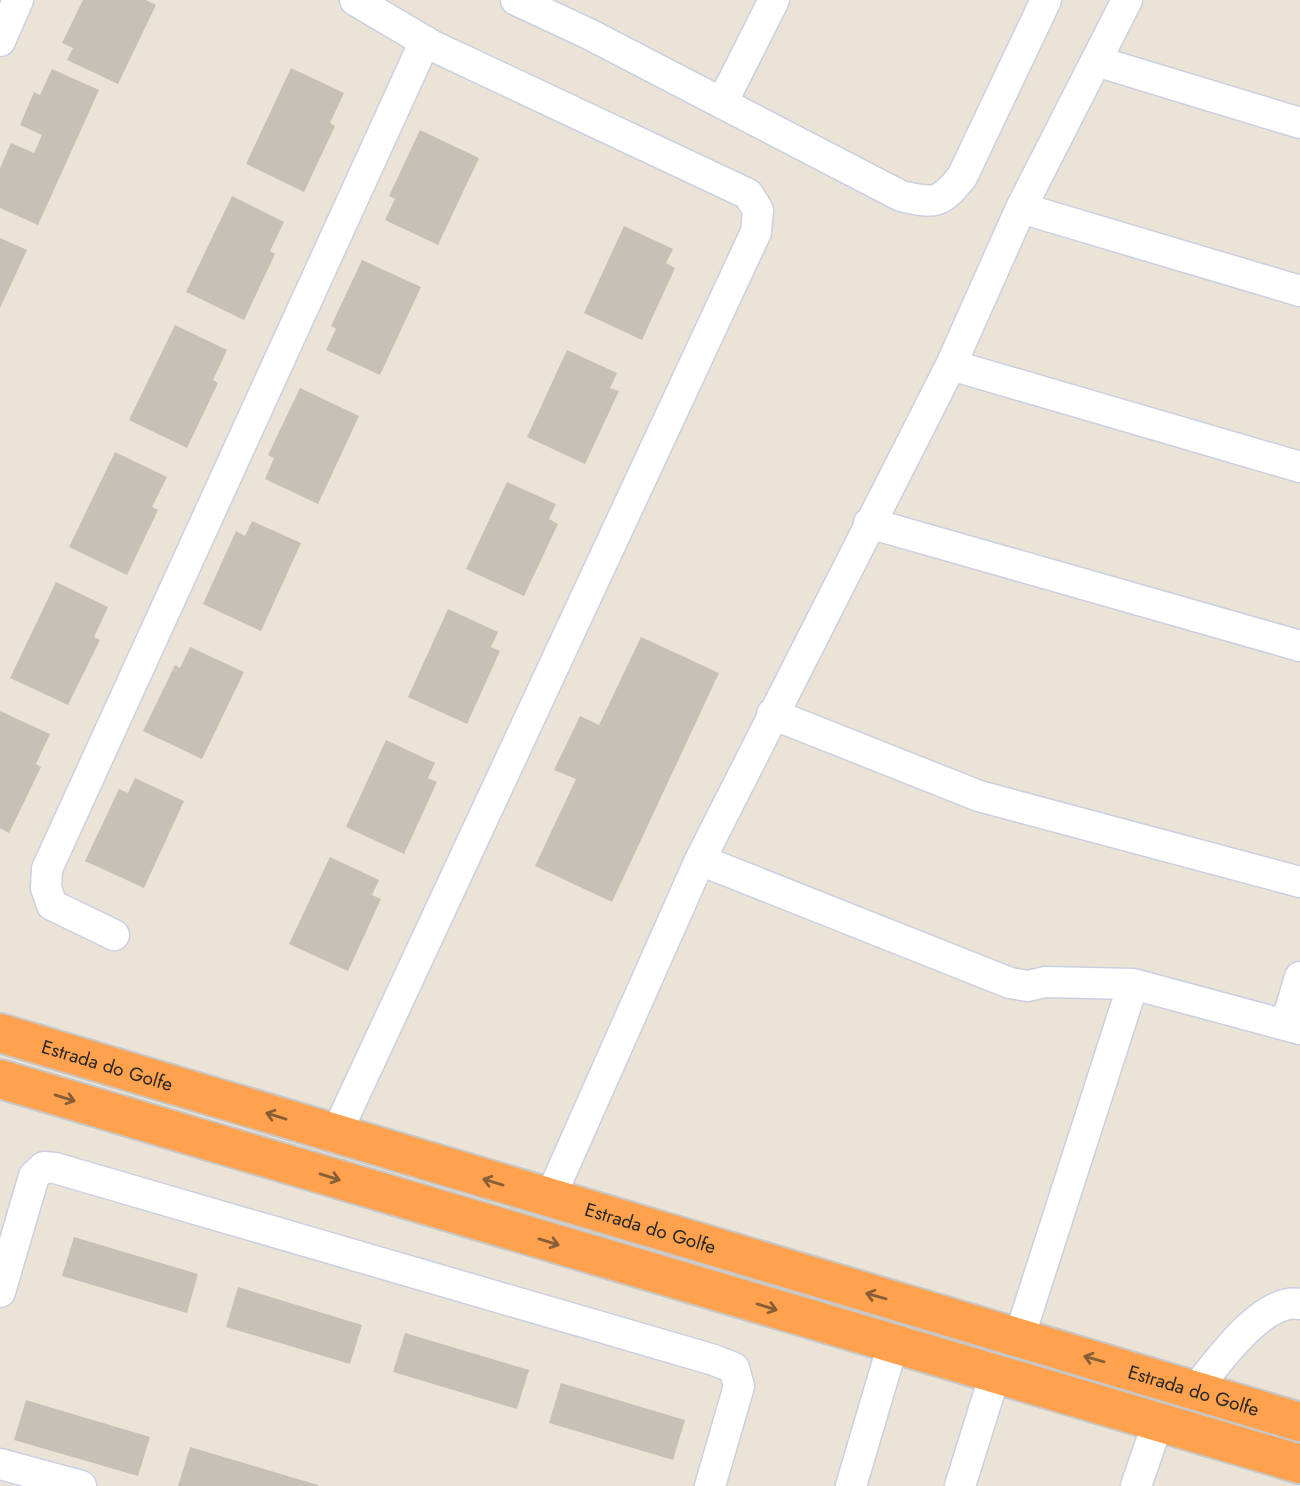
<svg xmlns="http://www.w3.org/2000/svg" width="1300" height="1486" font-family="Jost,sans-serif">
	<rect width="100%" height="100%" fill="#ebe3d6"/>
	<path fill="#c6c0b6" d="M83,0H146L156,5L118,84L67,60L73,48L62,43Z
		M291,68L344,93L330,123L335,126L304,192L246,164Z
		M52,69L99,90L38,225L0,208V168L11,143L34,153L42,135L20,125L34,92L40,95Z
		M420,130L479,158L438,245L385,220L395,199L389,196Z
		M232,196L284,222L270,251L275,254L244,320L186,292Z
		M624,226L673,249L666,263L675,268L642,340L584,313Z
		M0,238L27,250L0,308Z
		M362,260L421,287L380,375L326,350L336,329L331,326Z
		M175,325L227,350L213,380L218,383L187,448L129,420Z
		M567,350L617,373L610,388L619,391L585,464L527,437Z
		M300,388L359,416L318,504L265,479L274,458L268,455Z
		M115,452L167,477L152,507L158,510L127,575L69,547Z
		M507,482L556,504L549,519L558,524L524,596L466,569Z
		M252,521L301,543L261,631L203,604L236,531L245,536Z
		M56,582L108,607L94,637L100,640L68,705L10,678Z
		M448,609L498,632L491,647L500,651L467,724L408,697Z
		M641,637L719,673L612,902L535,866L576,779L554,770L580,716L599,725Z
		M190,647L244,672L202,759L143,731L175,665L180,668Z
		M0,711L50,734L36,764L41,767L9,833L0,828Z
		M386,740L435,763L428,778L437,782L404,854L346,827Z
		M135,778L184,801L144,888L85,861L119,789L128,793Z
		M330,857L379,880L372,895L381,899L348,971L289,944Z
		M74,1237L198,1274L187,1313L62,1276Z
		M238,1287L362,1325L350,1364L226,1327Z
		M405,1333L529,1370L517,1409L393,1372Z
		M561,1383L685,1420L673,1460L549,1423Z
		M26,1400L150,1437L138,1476L14,1440Z
		M190,1447L318,1485V1486H178Z"/>
	<g fill="none" stroke-linecap="round" stroke-linejoin="round">
		<defs>
			<path id="minor" d="M516,0L589,34L901,196C935,204 940,204 962,177L1046,0
				M0,41L18,0
				M1096,61L1300,123
				M722,103L774,0
				M1021,208L1300,291
				M951,365L1300,467
				M869,523L1300,646
				M772,714L979,796L1300,882
				M700,860L1010,983L1028,986L1045,982L1133,984L1300,1029
				M114,935L52,905L46,888L47,869L425,41
				M1286,1024L1300,977
				M336,1134L756,232L758,210L748,194L431,45L355,0
				M549,1200L700,860L951,365L1021,208L1127,0
				M0,1292L34,1176L44,1167L55,1168L714,1360L734,1368L739,1386L710,1486
				M1019,1338L1133,984
				M1196,1389C1217,1363 1263,1297 1300,1304
				M0,1464L81,1486
				M851,1486L893,1344
				M960,1486L995,1374
				M1136,1486L1158,1422"/>
			<g id="highway">
				<path id="s1" d="M0,1033L1300,1422"/>
				<path d="M0,1079L1300,1464"/>
			</g>
		</defs>
		<use href="#minor" stroke="#cbcfe2" stroke-width="33"/>
		<use href="#highway" stroke="#c7c7c7" stroke-width="42"/>
		<use href="#minor" stroke="#fff" stroke-width="30"/>
		<use href="#highway" stroke="#ffa14d" stroke-width="38"/>
	</g>
	<defs><path id="oneway-shaft" d="M-6 0H5M1.5-3L5.5 0L1.5 3" fill="none" stroke-width="1.6" stroke-linecap="round" stroke-linejoin="round" transform="scale(1.75)"/></defs>
	<g stroke="#885e38">
		<use href="#oneway-shaft" transform="translate(65 1098) rotate(17)"/>
		<use href="#oneway-shaft" transform="translate(276 1116) rotate(-163)"/>
		<use href="#oneway-shaft" transform="translate(330 1177) rotate(17)"/>
		<use href="#oneway-shaft" transform="translate(493 1182) rotate(-163)"/>
		<use href="#oneway-shaft" transform="translate(549 1242) rotate(17)"/>
		<use href="#oneway-shaft" transform="translate(876 1296) rotate(-164)"/>
		<use href="#oneway-shaft" transform="translate(767 1307) rotate(17)"/>
		<use href="#oneway-shaft" transform="translate(1094 1359) rotate(-164)"/>
	</g>
	<g text-anchor="middle" stroke-width="5" stroke-linejoin="round" paint-order="stroke">
		<g font-size="19" fill="#272727" stroke="#fff">
			<text dy="7" stroke="none"><textPath href="#s1" startOffset="112">Estrada do Golfe</textPath></text>
			<text dy="7" stroke="none"><textPath href="#s1" startOffset="679">Estrada do Golfe</textPath></text>
			<text dy="7" stroke="none"><textPath href="#s1" startOffset="1246">Estrada do Golfe</textPath></text>
		</g>
	</g>
</svg>
